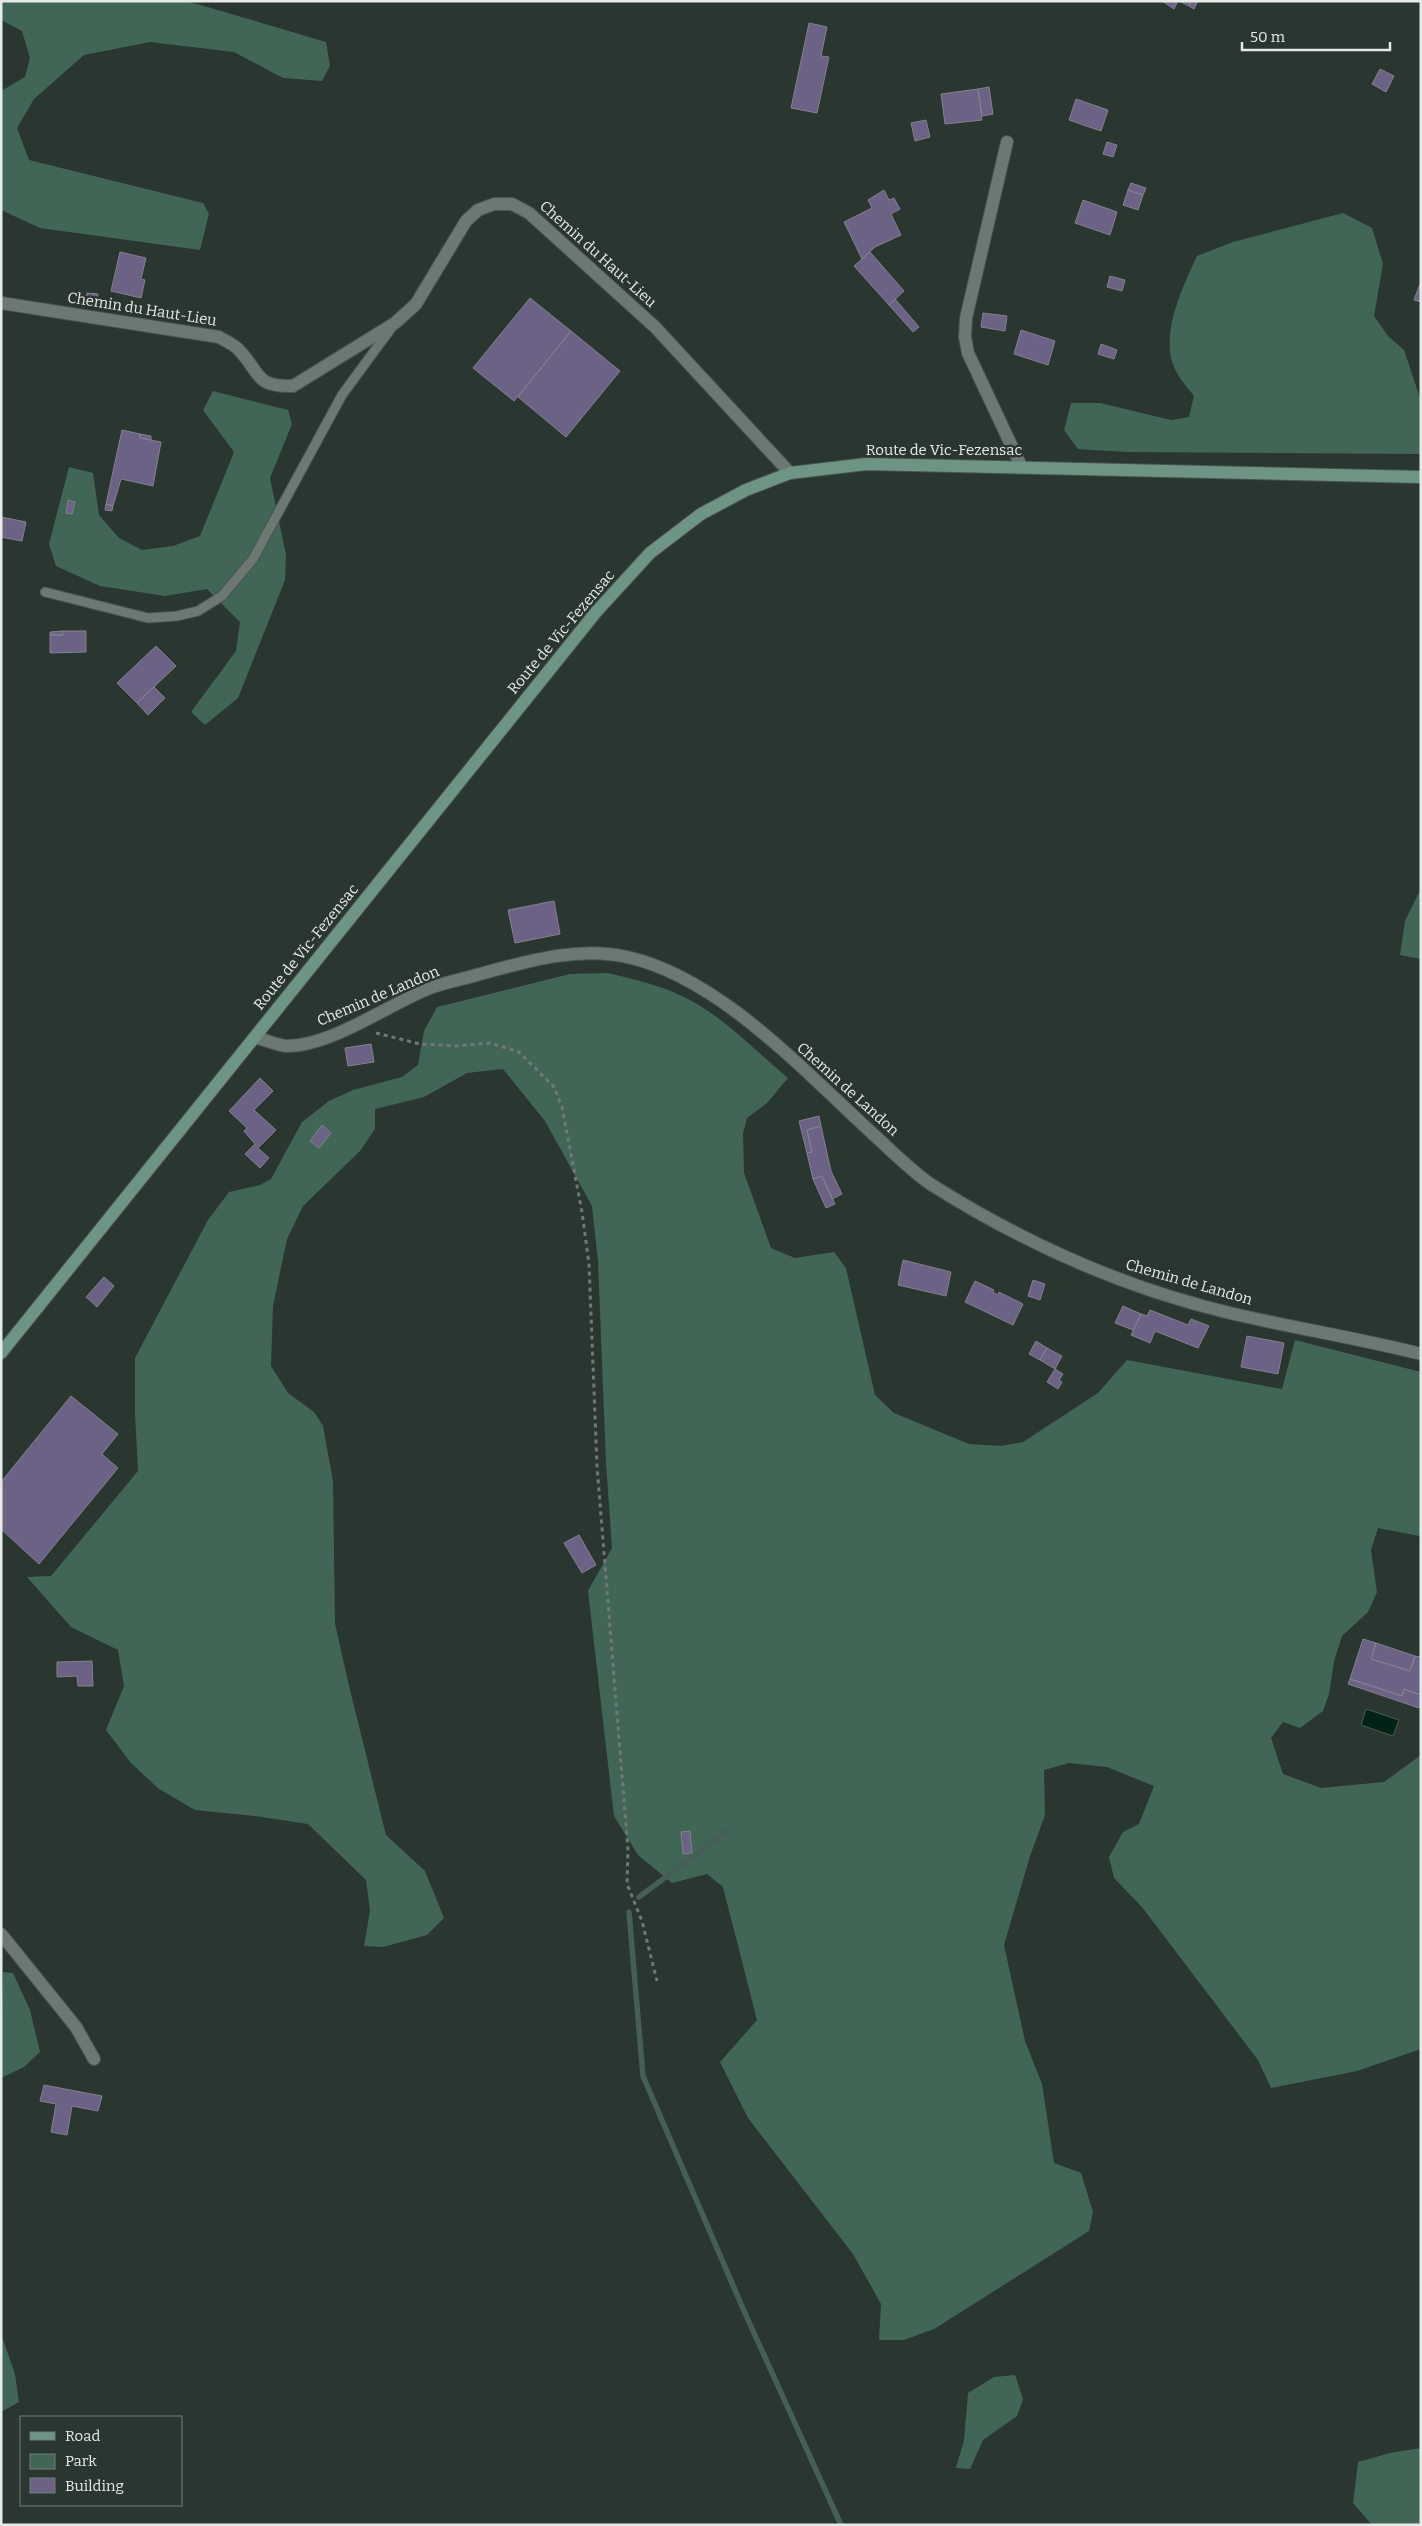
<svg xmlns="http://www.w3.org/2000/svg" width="1422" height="2526" font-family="Bitter,serif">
	<rect width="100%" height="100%" fill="#2a3630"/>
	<path fill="#426656" d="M1,1H187L326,42L330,66L322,81L283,78L234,52L150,42L84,55L34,99L17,128L29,160L203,203L209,214L200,250L40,228L1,210V91L25,77L30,58L22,31L1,20Z
		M1343,213L1372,228L1383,264L1374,316L1388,336L1404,350L1421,401V454L1126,452L1078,449L1064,430L1071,403H1100L1171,420L1189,417L1194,396C1187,387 1178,377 1174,367C1160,334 1183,286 1197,256L1233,242Z
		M213,391L288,410L292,424L270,478L286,555L285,580L238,698L205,725L191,712L236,651L240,622L207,589L165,596L100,586L56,566L49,544L69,467L93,473L99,515L119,538L142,550L173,546L200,536L234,452L203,410Z
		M1421,888V959L1400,955L1405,921Z
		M607,973C634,979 664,986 688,999C722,1016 758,1053 788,1078L767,1103L747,1118L743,1134L744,1173L771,1248L795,1258L834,1252L846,1268L875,1395L894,1413L969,1444L1001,1446L1023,1442L1098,1393L1127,1360L1282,1389L1295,1340L1421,1372V1538L1419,1536L1378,1528L1371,1550L1377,1592L1368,1612L1342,1636L1334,1661L1329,1694L1323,1711L1300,1728L1283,1722L1271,1738L1283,1774L1321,1788L1384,1782L1421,1755V2049L1357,2071L1271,2088L1258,2060L1142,1907L1114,1878L1109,1857L1123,1832L1139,1824L1154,1786L1107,1767L1069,1763L1044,1770L1045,1815L1030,1856L1004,1945L1025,2041L1042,2084L1054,2163L1081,2173L1093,2212L1089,2231L934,2329L904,2340H879L881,2304L853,2254L748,2118L720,2062L757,2020L723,1887L707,1874L672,1883L638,1855L614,1816L588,1591L612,1548L606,1463L598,1261L592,1206L545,1121L503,1069L467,1073L424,1097L375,1109V1129L360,1151L303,1206L287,1239L273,1306L271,1366L288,1393L314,1412L323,1426L333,1481L335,1624L350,1690L386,1835L425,1871L444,1918L427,1935L383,1947L364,1946L370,1911L366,1880L308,1824L255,1816L195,1810L159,1789L131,1763L106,1730L124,1686L118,1650L71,1627L27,1577L51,1576L138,1471L135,1413V1358L208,1220L229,1192L260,1185L271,1179L302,1122L329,1101L353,1090L402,1077L418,1065L424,1031L437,1007L570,974Z
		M3,1972L13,1973L30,2010L40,2052L24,2067L1,2078Z
		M1,2334L15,2374L19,2402L1,2412Z
		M1015,2375L1023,2399L1017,2416L983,2440L970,2469L956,2468L964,2440L968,2393L994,2377Z
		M1421,2448V2525H1372L1353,2503L1358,2462L1390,2453Z"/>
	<path fill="#012216" stroke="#455f55" d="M1366,1709L1399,1720L1393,1736L1361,1725Z"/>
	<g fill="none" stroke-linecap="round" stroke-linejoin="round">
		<path stroke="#455f55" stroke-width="5.5" d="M639,1897L726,1832
			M629,1912L643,2076L744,2311L841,2525"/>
	</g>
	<path fill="#6b6286" stroke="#84818d" d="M1162,1H1178L1174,9Z
		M1179,1H1191L1189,6Z
		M1191,1H1198L1194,9L1189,6Z
		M809,23L827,27L821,56L829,57L817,113L791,108Z
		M1380,69L1394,76L1386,92L1372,84Z
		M989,87L993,114L982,116L978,89Z
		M978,89L982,120L945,124L941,94Z
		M1076,99L1108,110L1101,131L1069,120Z
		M926,120L930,137L915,141L911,123Z
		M1107,142L1117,145L1113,157L1103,154Z
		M1131,183L1146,188L1143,195L1128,190Z
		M884,190L889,200L894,198L900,209L891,214L901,235L875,247L862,259L844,222L872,208L868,200Z
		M1128,190L1143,195L1138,210L1123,205Z
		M1083,200L1117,212L1110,235L1075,223Z
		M120,252L146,258L141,279L145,280L141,298L111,291Z
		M870,252L904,291L889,305L854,266Z
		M1110,276L1125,280L1122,291L1107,287Z
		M1421,281V302L1414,300Z
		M87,293L98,294L97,303L86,301Z
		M530,298L571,331L514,401L473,368Z
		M895,299L919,327L913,332L889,305Z
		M983,313L1007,316L1005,331L981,327Z
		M1021,330L1055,341L1048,365L1014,354Z
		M571,331L620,371L566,437L518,397Z
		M1101,344L1117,350L1114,359L1098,354Z
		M122,430L140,434V438L161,442L153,486L121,479L113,506L106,504Z
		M140,434L151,436V440L140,438Z
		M68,500L75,502L72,514L66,513Z
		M106,504L113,506L112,511L105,510Z
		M1,517L26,522L22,541L1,537Z
		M62,631L63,635H50V632Z
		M62,631H86V652L50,653V635H63Z
		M156,646L176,666L137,703L117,683Z
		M154,687L165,698L148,715L137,703Z
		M554,901L560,934L515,943L508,910Z
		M371,1044L374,1062L348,1066L345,1048Z
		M260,1078L273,1091L254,1110L276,1130L258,1148L269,1158L260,1168L245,1154L255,1144L244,1131L247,1128L229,1111Z
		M819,1116L821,1126L807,1130L812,1152L807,1153L799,1121Z
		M322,1125L331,1133L319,1148L310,1141Z
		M821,1126L831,1171L842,1194L832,1199L822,1176L813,1179L807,1153L812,1152L807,1130Z
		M822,1176L835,1204L826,1208L813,1179Z
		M903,1260L951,1272L946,1296L898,1285Z
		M104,1277L114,1286L97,1307L86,1297Z
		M1033,1280L1045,1284L1040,1300L1028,1296Z
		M975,1281L994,1290L993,1292L998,1295L999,1292L1023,1304L1013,1325L965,1302Z
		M1123,1306L1141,1314L1133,1330L1115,1323Z
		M1150,1310L1188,1325L1191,1319L1209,1326L1198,1348L1155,1331L1150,1343L1131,1335L1141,1314L1147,1316Z
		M1247,1336L1284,1343L1278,1374L1241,1367Z
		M1036,1341L1047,1348L1040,1360L1029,1354Z
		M1047,1348L1062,1356L1055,1369L1040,1360Z
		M1055,1369L1063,1374L1059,1380L1062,1382L1058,1389L1047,1382Z
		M71,1396L118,1434L102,1454L118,1468L39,1564L1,1529V1482Z
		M579,1535L596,1565L582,1573L564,1543Z
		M1363,1639L1376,1643L1371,1659L1410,1671L1415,1656L1421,1657V1695L1404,1689L1402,1696L1350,1679Z
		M1376,1643L1415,1656L1410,1671L1371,1659Z
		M92,1661L93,1686H78L77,1676L57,1677V1662Z
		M1350,1679L1402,1696L1404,1689L1421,1695L1419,1708L1348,1684Z
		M690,1831L692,1853L683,1854L681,1832Z
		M44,2085L102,2096L98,2111L72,2106L67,2135L51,2132L56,2104L40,2101Z"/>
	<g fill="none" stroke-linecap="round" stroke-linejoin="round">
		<defs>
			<path id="lane" d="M45,592L148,618L177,616L198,611L222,596L253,559L342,395L392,327"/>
			<path id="street" d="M1007,142L966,318L965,337L968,353L1021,466
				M1,303L219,337C225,341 234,344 239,350C261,373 254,387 293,386L395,323L416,304L466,221L478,210L494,204H512L529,213L655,327L790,473
				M255,1037C265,1040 276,1045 286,1046C330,1047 389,1004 430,988C446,982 464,979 480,974C528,961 578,946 627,957C719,977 805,1072 873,1134C892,1151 911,1171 932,1185C1024,1243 1124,1288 1230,1313C1293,1328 1358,1338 1421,1354
				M1,1934L76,2027L94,2059"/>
			<path id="secondary" d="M1,1353L596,612L650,553L701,514L746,490L790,473L866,464L1421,477"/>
		</defs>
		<use href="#lane" stroke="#4a534e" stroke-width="11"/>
		<use href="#street" stroke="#4a534e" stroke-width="14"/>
		<use href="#secondary" stroke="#4a534e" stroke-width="14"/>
		<path stroke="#6f7a74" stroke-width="3" stroke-dasharray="4 4" stroke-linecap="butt" d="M376,1033L420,1044L456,1046L491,1043L519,1052L554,1087L562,1107L582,1212L589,1264L597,1466L628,1850L627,1884L642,1921L657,1981"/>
		<use href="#lane" stroke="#6c7973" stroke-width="9"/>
		<use href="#street" stroke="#6c7973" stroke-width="12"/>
		<use href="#secondary" stroke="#6e9484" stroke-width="12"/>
	</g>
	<g text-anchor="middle" stroke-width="5" stroke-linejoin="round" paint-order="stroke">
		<g font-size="15" fill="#e5ece8" stroke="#2a3630">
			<text transform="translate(598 254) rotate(42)" y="5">Chemin du Haut-Lieu</text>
			<text transform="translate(142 309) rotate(9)" y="5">Chemin du Haut-Lieu</text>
			<text x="944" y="455">Route de Vic-Fezensac</text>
			<text transform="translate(561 632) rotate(-50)" y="5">Route de Vic-Fezensac</text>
			<text transform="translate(306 947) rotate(-51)" y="5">Route de Vic-Fezensac</text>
			<text transform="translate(378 996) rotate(-23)" y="5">Chemin de Landon</text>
			<text transform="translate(848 1089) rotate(42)" y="5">Chemin de Landon</text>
			<text transform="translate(1189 1282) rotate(16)" y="5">Chemin de Landon</text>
		</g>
	</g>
	<rect width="1422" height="2526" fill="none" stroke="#e5ece8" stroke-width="5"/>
	<rect x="20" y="2416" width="162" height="90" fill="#2a3630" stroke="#757f7a"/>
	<rect x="30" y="2432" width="25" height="8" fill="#6e9484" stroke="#757f7a"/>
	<text x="65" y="2441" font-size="15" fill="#e5ece8">Road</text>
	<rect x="30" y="2454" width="25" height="15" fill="#426656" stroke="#757f7a"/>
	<text x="65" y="2466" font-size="15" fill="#e5ece8">Park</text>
	<rect x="30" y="2478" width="25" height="15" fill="#6b6286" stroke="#757f7a"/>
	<text x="65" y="2491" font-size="15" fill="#e5ece8">Building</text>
	<path d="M1242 42v8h148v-8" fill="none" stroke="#e5ece8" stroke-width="2.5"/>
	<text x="1250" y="42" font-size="15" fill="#e5ece8" stroke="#2a3630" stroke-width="4" paint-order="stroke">50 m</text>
</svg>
